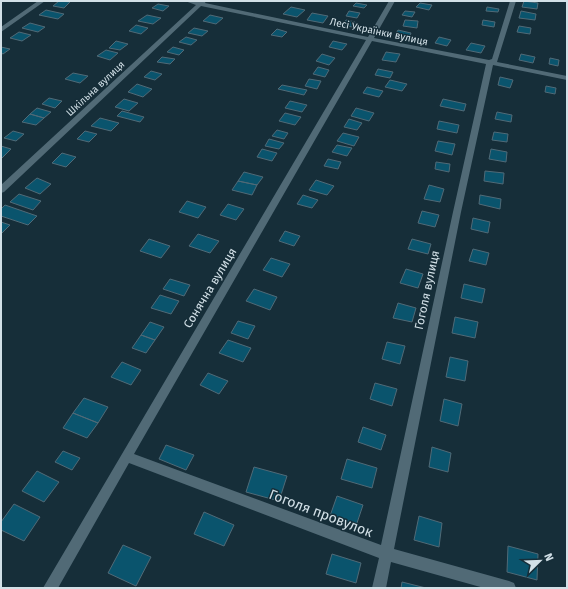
<svg xmlns="http://www.w3.org/2000/svg" width="568" height="589" font-family="'Fira Sans',sans-serif">
	<rect width="100%" height="100%" fill="#162e39"/>
	<path fill="#0a546d" stroke="#506a77" d="M59,1H62L70,2L64,8L53,6Z
		M524,1L538,3L537,9L522,7Z
		M356,3L367,5L364,8L353,6Z
		M420,3L432,5L429,10L416,7Z
		M158,4L169,6L163,11L152,8Z
		M291,7L305,10L297,17L283,14Z
		M487,7L499,9L498,12L486,11Z
		M46,10L64,14L58,19L39,15Z
		M349,11L360,13L357,18L346,16Z
		M405,11L415,12L412,17L402,15Z
		M521,11L536,14L535,20L519,18Z
		M312,13L328,16L323,23L307,20Z
		M147,15L161,18L153,24L138,21Z
		M210,15L223,18L216,24L203,21Z
		M346,20L355,22L352,27L342,25Z
		M405,20L418,21L417,28L403,26Z
		M483,20L495,22L494,27L482,25Z
		M30,23L45,27L38,32L22,28Z
		M136,25L148,28L141,34L129,31Z
		M519,26L531,28L530,34L517,32Z
		M194,28L208,31L202,36L188,33Z
		M277,29L287,32L282,37L271,35Z
		M398,30L411,33L409,38L395,35Z
		M19,32L31,35L22,41L10,38Z
		M186,37L197,40L191,45L179,42Z
		M439,37L451,40L447,46L435,43Z
		M116,41L128,44L120,50L109,48Z
		M333,41L347,44L342,50L329,47Z
		M471,43L485,46L481,53L466,50Z
		M1,47L10,49L3,54L1,53Z
		M173,47L184,50L179,55L167,52Z
		M106,50L118,53L110,60L97,56Z
		M386,52L400,54L396,62L382,60Z
		M322,54L335,58L329,65L316,61Z
		M521,54L535,57L533,63L519,60Z
		M162,57L175,59L170,64L157,62Z
		M550,58L559,60L558,66L549,64Z
		M318,67L329,70L325,77L313,74Z
		M378,69L393,72L390,78L375,75Z
		M151,71L162,74L155,80L144,77Z
		M73,73L88,76L80,83L65,79Z
		M500,77L513,80L510,88L498,85Z
		M309,79L321,81L317,89L305,86Z
		M390,80L407,84L402,91L385,87Z
		M137,84L152,89L143,97L128,92Z
		M282,85L307,90L304,95L278,89Z
		M546,86L556,88L555,94L545,92Z
		M367,87L383,91L379,97L363,93Z
		M49,98L62,101L55,108L42,104Z
		M124,99L138,103L129,111L115,107Z
		M443,99L466,104L464,111L440,106Z
		M290,101L307,105L302,112L285,108Z
		M37,108L51,112L44,118L30,114Z
		M356,108L374,113L369,121L351,116Z
		M122,111L144,117L140,122L117,116Z
		M497,112L512,115L511,122L495,119Z
		M285,113L301,117L295,125L279,121Z
		M30,114L44,118L36,125L22,122Z
		M100,118L119,123L111,131L91,126Z
		M349,119L362,123L357,130L344,127Z
		M439,121L459,125L457,133L437,129Z
		M277,130L288,133L284,139L272,136Z
		M13,131L24,134L16,141L4,138Z
		M85,131L97,134L89,142L77,139Z
		M494,132L508,134L507,142L492,140Z
		M343,133L359,137L354,146L337,141Z
		M269,139L284,143L279,149L265,146Z
		M438,141L455,144L452,155L435,151Z
		M337,145L352,148L347,156L332,152Z
		M1,146L11,149L1,159Z
		M262,149L277,153L272,161L257,157Z
		M491,149L507,152L506,162L489,159Z
		M62,153L76,157L66,167L52,163Z
		M328,159L341,162L338,169L324,166Z
		M436,162L450,164L449,172L435,169Z
		M485,171L504,173L503,184L484,181Z
		M244,172L263,177L257,185L238,181Z
		M37,178L51,184L40,194L25,188Z
		M316,180L334,186L327,195L309,190Z
		M238,181L257,185L252,195L232,190Z
		M429,185L444,189L440,202L424,199Z
		M19,194L41,201L33,210L10,202Z
		M303,195L318,200L312,208L297,204Z
		M480,195L501,199L500,209L479,204Z
		M187,201L206,207L198,218L179,212Z
		M228,204L244,209L236,220L220,215Z
		M5,205L37,216L28,225L1,216V209Z
		M422,211L439,215L435,227L418,223Z
		M473,218L490,222L488,233L471,229Z
		M1,222L10,225L1,234Z
		M285,231L300,236L294,246L279,241Z
		M198,234L219,241L210,253L189,246Z
		M149,239L170,246L161,258L140,251Z
		M412,239L431,244L428,254L408,249Z
		M473,249L489,253L486,265L469,261Z
		M271,258L290,264L282,277L263,270Z
		M406,269L423,274L418,288L400,283Z
		M170,279L190,285L184,296L163,289Z
		M464,284L485,289L482,303L461,298Z
		M254,289L277,297L270,310L246,301Z
		M160,295L179,301L171,314L151,308Z
		M398,303L416,308L412,322L393,318Z
		M455,317L478,322L475,338L452,333Z
		M238,321L255,326L248,339L231,333Z
		M150,322L164,327L155,340L141,335Z
		M141,335L155,340L146,353L132,348Z
		M228,340L251,348L243,362L219,353Z
		M387,342L405,346L400,364L382,359Z
		M450,357L468,361L465,381L446,377Z
		M122,362L141,370L131,385L111,377Z
		M208,373L228,381L219,394L200,385Z
		M375,383L397,389L392,406L370,399Z
		M84,398L108,407L98,423L73,413Z
		M444,399L462,404L458,426L440,421Z
		M73,413L98,423L87,438L63,428Z
		M363,427L386,435L381,450L358,442Z
		M166,445L194,455L186,470L159,459Z
		M432,447L451,453L448,472L429,467Z
		M63,451L80,458L72,470L55,462Z
		M347,459L377,468L372,488L341,479Z
		M254,467L287,476L279,501L246,492Z
		M37,471L59,482L44,502L22,491Z
		M337,496L363,505L356,526L330,516Z
		M14,504L40,517L24,541L1,530V522Z
		M204,512L234,525L224,546L194,534Z
		M419,516L442,523L439,547L414,540Z
		M123,545L151,557L136,586L108,573Z
		M508,546L538,554L537,580L507,572Z
		M332,554L361,563L356,583L326,574Z
		M402,582L426,588H401Z"/>
	<g fill="none" stroke-linecap="round" stroke-linejoin="round">
		<path fill="#516a76" fill-rule="evenodd" d="M38,1H45L1,32V27Z
			M185,1H206L205,3L368,37L389,1H395L374,38L489,60L492,59L510,1H516L497,62L567,76V80L493,65L461,212L394,549L509,581L514,583L516,588H484L391,562L386,588H372L379,558L129,463L58,588H43L366,40L201,6L4,192L1,193V185L196,5ZM372,41L486,64L453,212L381,545L134,454Z"/>
	</g>
	<g text-anchor="middle" stroke-width="3" stroke-linejoin="round" paint-order="stroke">
		<g font-size="10" fill="#d2e0e7" stroke="#162e39">
			<text transform="translate(379 31) rotate(12)" y="4">Лесі Українки вулиця</text>
			<text transform="translate(95 88) rotate(-43)" y="4">Шкільна вулиця</text>
		</g>
		<g font-size="12" fill="#d2e0e7" stroke="#162e39">
			<text transform="translate(210 288) rotate(-59)" y="4">Сонячна вулиця</text>
			<text transform="translate(427 290) rotate(-78)" y="4">Гоголя вулиця</text>
		</g>
		<g font-size="14" fill="#d2e0e7" stroke="#162e39">
			<text transform="translate(321 513) rotate(21)" y="5">Гоголя провулок</text>
		</g>
	</g>
	<rect width="568" height="589" fill="none" stroke="#d2e0e7" stroke-width="4"/>
	<g transform="translate(540 561) rotate(67)" stroke="#162e39" stroke-width="3" paint-order="stroke">
	<path d="M0-3L7 15L0 10L-7 15Z" fill="#d2e0e7"/>
	<text y="-6" font-size="11" font-weight="bold" text-anchor="middle" fill="#d2e0e7">N</text>
	</g>
</svg>
